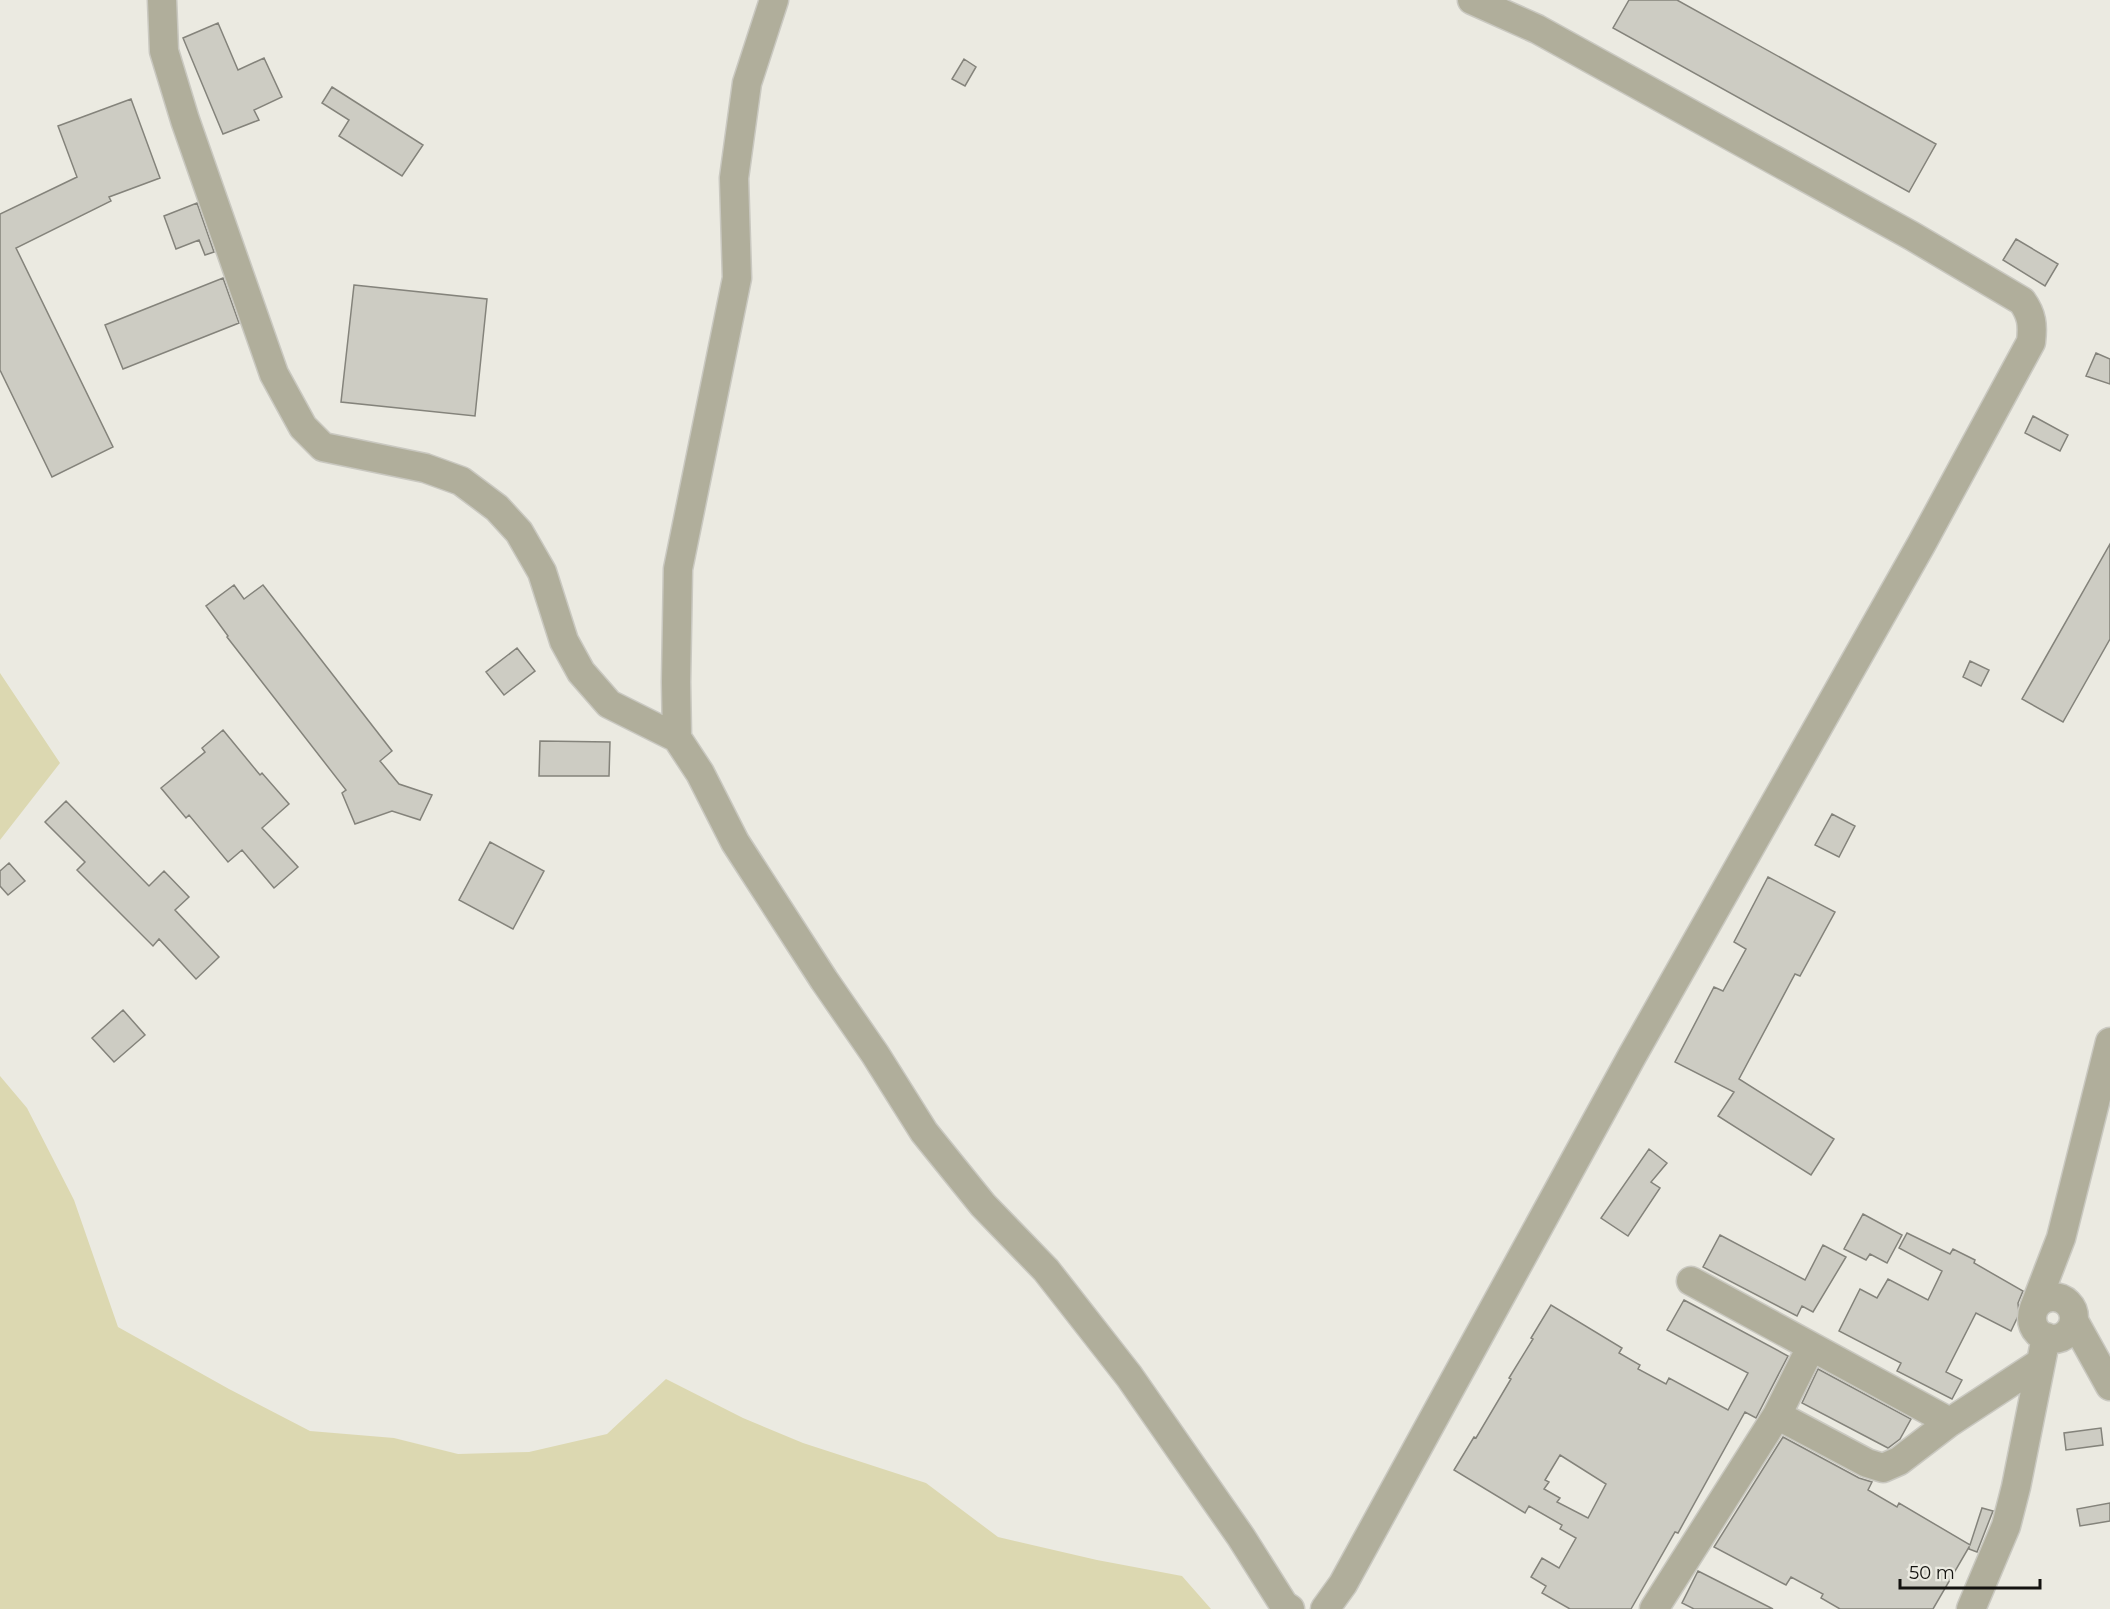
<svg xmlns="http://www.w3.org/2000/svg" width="2110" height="1609" font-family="Montserrat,sans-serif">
	<rect width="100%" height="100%" fill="#ebeae1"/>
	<path fill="#dcd8b1" d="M0,673L60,763L0,840Z
		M0,1076L27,1108L74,1200L118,1327L229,1389L310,1431L394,1438L458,1454L529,1452L607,1434L666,1379L743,1418L803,1443L926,1483L998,1537L1097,1560L1182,1576L1211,1609H0Z"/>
	<path fill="#cdccc3" stroke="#84837b" stroke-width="1.5" fill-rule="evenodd" d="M1629,0H1677L1936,144L1909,192L1613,28Z
		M218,23L238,70L264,58L282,97L254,110L259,120L223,134L183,38Z
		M964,59L976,67L965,86L952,79Z
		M332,87L423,145L402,176L339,136L349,120L322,103Z
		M131,99L160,178L109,197L111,201L16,248L113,447L52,477L0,370V214L77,177L58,126Z
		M197,203L214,252L205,255L199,240L176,249L164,216Z
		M2016,239L2058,264L2045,286L2003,260Z
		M223,278L239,323L123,369L105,325Z
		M354,285L487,299L475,416L341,402Z
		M2096,353L2110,359V384L2086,376Z
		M2033,416L2068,435L2060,451L2025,433Z
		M2110,544V639L2063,722L2022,699Z
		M234,585L244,599L263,585L392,751L380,761L399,784L432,795L420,820L392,811L355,824L342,793L346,790L227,637L228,636L206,606Z
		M517,648L535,671L504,695L486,672Z
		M1970,661L1989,670L1981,686L1963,677Z
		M223,730L260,775L262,773L289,804L262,828L298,867L274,888L242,850L228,862L189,815L186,818L161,788L205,752L202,748Z
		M540,741L610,742L609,776H539Z
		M66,801L149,886L164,871L189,897L175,910L219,957L196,979L159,939L153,946L77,870L85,862L45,822Z
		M1832,814L1855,826L1839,857L1815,845Z
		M490,842L544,871L513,929L459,900Z
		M9,863L25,881L8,895L0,886V871Z
		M1768,877L1835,912L1800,976L1795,974L1739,1079L1834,1139L1811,1175L1718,1116L1734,1092L1675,1062L1714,987L1723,991L1746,949L1734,942Z
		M123,1010L145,1035L114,1062L92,1038Z
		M1649,1149L1667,1163L1651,1182L1660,1188L1628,1236L1601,1218Z
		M1863,1214L1902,1235L1887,1263L1870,1254L1866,1260L1844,1249Z
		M1907,1233L1950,1254L1953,1249L1975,1260L1974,1263L2023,1291L2018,1303L2019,1314L2011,1331L1976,1313L1946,1372L1962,1380L1952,1399L1897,1371L1901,1363L1839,1331L1860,1289L1877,1298L1888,1279L1928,1300L1942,1271L1899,1248Z
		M1720,1235L1805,1280L1823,1245L1846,1257L1813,1312L1802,1306L1797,1316L1703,1267Z
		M1684,1300L1788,1356L1756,1418L1745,1412L1678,1533L1675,1532L1631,1609H1570L1542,1593L1546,1586L1531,1577L1542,1558L1559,1568L1576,1538L1560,1529L1562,1525L1529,1506L1525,1513L1454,1470L1474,1437L1476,1438L1511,1379L1509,1378L1533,1339L1531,1338L1551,1305L1622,1348L1619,1353L1640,1365L1638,1369L1666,1384L1669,1378L1728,1410L1748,1373L1667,1330ZM1560,1455L1606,1484L1588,1518L1557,1502L1560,1498L1544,1489L1549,1482L1545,1480Z
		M1818,1369L1911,1419L1900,1439L1888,1448L1802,1403Z
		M2101,1428L2103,1445L2066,1450L2064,1433Z
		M1783,1437L1859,1478L1872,1482L1868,1490L1897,1507L1899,1503L1970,1545L1982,1508L1993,1511L1977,1552L1969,1549V1547L1933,1609H1840L1821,1598L1823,1594L1791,1577L1786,1585L1714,1547Z
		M2110,1503V1521L2080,1526L2077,1509Z
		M1698,1571L1773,1609H1694L1682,1603Z"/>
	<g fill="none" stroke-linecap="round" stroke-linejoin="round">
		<defs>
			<path id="minor" d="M162,0L164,51L185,120L274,374L303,427L323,447L425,468L461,481L497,508L519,532L542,572L564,641L581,672L609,704L677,738L700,773L735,842L824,980L875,1054L924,1132L983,1205L1046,1270L1129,1376L1241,1537L1284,1605L1290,1609
				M677,738L676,682L678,569L737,278L734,178L747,83L774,0
				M1691,1281L1950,1422
				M2032 1318a21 21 0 1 1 42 0a21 21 0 1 1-42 0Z
				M2034,1308L2061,1238L2110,1042
				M2074,1321L2110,1386
				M1777,1415L1867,1463L1883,1468L1899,1461L1950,1422L2040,1363
				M1325,1609L1343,1584L1632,1056L1922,543L2031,342C2033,325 2032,315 2022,301L1912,236L1537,29L1472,0
				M1654,1609L1777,1415L1811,1347
				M1971,1609L2006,1526L2016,1487L2046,1337"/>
		</defs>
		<use href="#minor" stroke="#c9c8c0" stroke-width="31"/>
		<use href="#minor" stroke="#b0ae9b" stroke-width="28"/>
	</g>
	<path d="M1900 1579v9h140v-9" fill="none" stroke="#141310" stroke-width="3"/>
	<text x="1909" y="1579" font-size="18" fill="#141310" stroke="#ebeae1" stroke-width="4.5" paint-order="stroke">50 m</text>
</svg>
